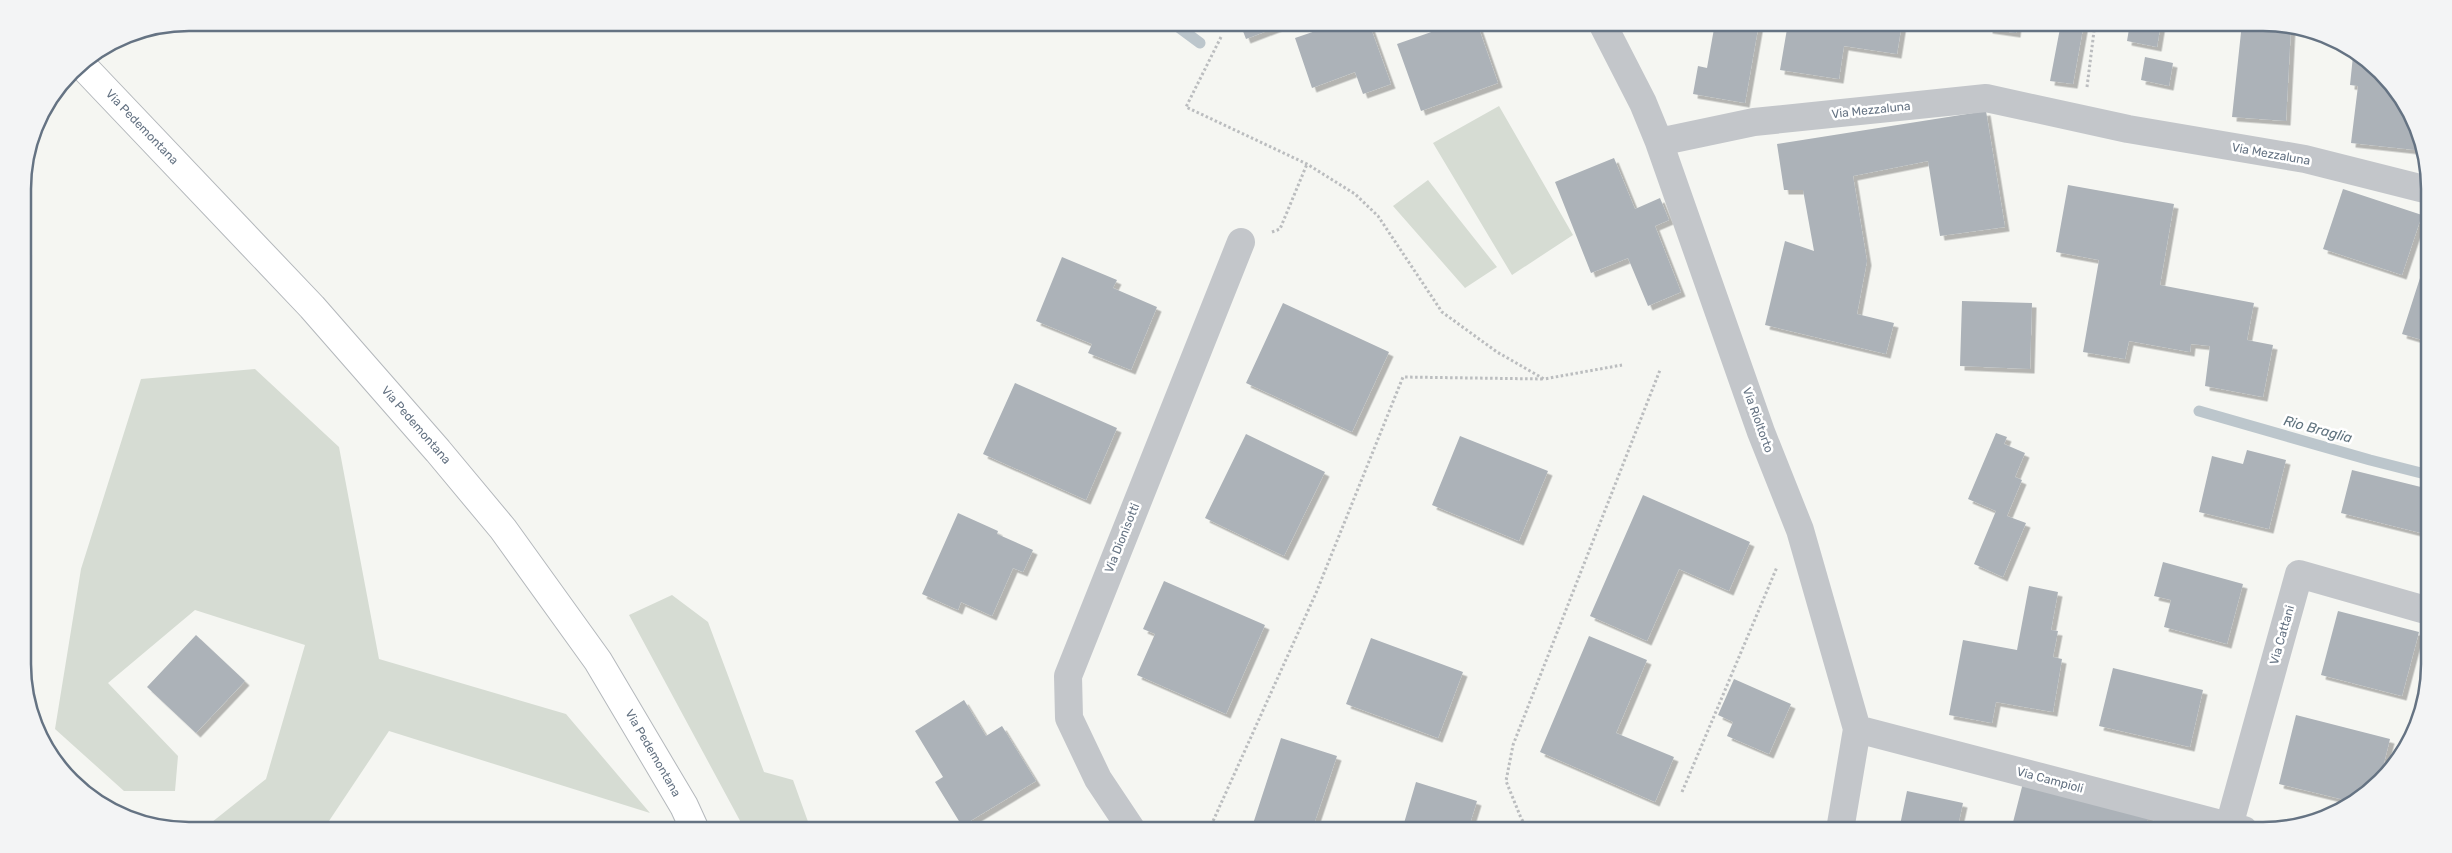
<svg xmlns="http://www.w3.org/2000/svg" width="2452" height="853" font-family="Rubik,sans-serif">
	<defs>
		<filter id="shadow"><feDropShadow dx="4.5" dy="4.5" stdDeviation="0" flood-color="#0004"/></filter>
	</defs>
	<rect width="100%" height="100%" fill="#f5f6f2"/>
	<path fill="#d6dcd3" d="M1499,106L1573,235L1512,275L1433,143Z
		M1428,180L1497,267L1465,288L1393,206Z
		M255,369L339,447L379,659L566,714L650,813L389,731L323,830H202L266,779L305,645L195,610L108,683L178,756L175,791H124L55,729L81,569L141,379Z
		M672,595L708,622L764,772L793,780L811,830H745L629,615Z"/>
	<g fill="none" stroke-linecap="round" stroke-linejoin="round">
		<path stroke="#bcc6cc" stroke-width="11" d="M1173,23L1200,43
			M2199,411L2370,460L2429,475"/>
	</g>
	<path fill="#acb2b8" filter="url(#shadow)" d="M1249,23H1288L1246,39L1241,26Z
		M1339,23H1369L1391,84L1363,94L1355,72L1312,88L1295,38Z
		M1457,23H1477L1498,83L1421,111L1397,44Z
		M1715,23H1759L1745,103L1693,94L1698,66L1707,68Z
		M1788,23H1902L1897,54L1844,46L1839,79L1780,70Z
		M1989,23H2017L2016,33L1988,29Z
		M2061,23H2084L2073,84L2050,81Z
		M2130,23H2161L2157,47L2127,41Z
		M2242,23H2263L2291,27L2286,121L2232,117Z
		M2353,56L2388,80L2417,125L2415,150L2351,143L2358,86L2350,85Z
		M2145,57L2173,63L2169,86L2141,80Z
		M1986,111L2005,227L1940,236L1928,161L1853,176L1867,261L1857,314L1894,323L1886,354L1765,325L1785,241L1814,251L1803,190H1784L1777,144Z
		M1614,158L1635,209L1660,198L1669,220L1655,226L1681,292L1648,306L1628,258L1591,273L1555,182Z
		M2068,185L2174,204L2160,285L2254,303L2247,340L2273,345L2263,397L2205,386L2210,346L2191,344L2190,352L2129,341L2125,359L2083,352L2099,260L2056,252Z
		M2343,189L2422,215L2402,275L2323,249Z
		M2428,253L2429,342L2402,334Z
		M1062,257L1117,280L1113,288L1157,307L1131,370L1088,353L1092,344L1036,321Z
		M1962,301L2032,303L2030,369L1960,366Z
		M1283,303L1389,352L1352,432L1246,383Z
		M1015,383L1117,428L1086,500L983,454Z
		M1996,433L2007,437L2004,444L2025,453L2015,477L2022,480L2007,516L2026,523L2003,577L1974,564L1996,511L1968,499Z
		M1246,434L1325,472L1284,556L1205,518Z
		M1460,436L1548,471L1519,541L1432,505Z
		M2247,450L2286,460L2269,529L2199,512L2212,456L2243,464Z
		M2352,470L2429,489V535L2341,513Z
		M1643,495L1750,542L1729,591L1679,569L1647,641L1590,616Z
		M958,513L998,531L997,534L1033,550L1023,572L1013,568L992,616L961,602L958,610L922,594Z
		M2163,562L2243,584L2227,644L2164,627L2171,600L2154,596Z
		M1164,581L1265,625L1226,714L1137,675L1155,634L1143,629Z
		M2029,586L2058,592L2051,630L2058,631L2053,657L2062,659L2053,712L1996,702L1992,723L1949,715L1963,640L2017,650Z
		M2338,611L2419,632L2402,696L2321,675Z
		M196,635L245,681L196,733L147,687Z
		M1589,636L1647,660L1616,733L1674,757L1655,802L1540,752Z
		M1371,638L1463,672L1438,738L1346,704Z
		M2113,668L2203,690L2190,747L2099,726Z
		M1734,679L1791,704L1769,754L1727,736L1733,722L1718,715Z
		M964,700L986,736L1002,726L1036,781L962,826L935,782L943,777L915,731Z
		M2296,715L2390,739L2380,779L2364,796L2353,802L2279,784Z
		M1281,738L1337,756L1312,830H1251Z
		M2024,779L2150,812L2145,830H2011Z
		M1416,782L1477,801L1468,830H1402Z
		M1907,791L1963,803L1957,830H1899Z"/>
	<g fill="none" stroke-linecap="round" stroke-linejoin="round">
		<defs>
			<path id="primary" d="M80,63L312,307L438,451L503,529L598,661L684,806L695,830"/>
		</defs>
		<use href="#primary" stroke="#b4b8bc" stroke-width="30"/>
		<path stroke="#bbbdbf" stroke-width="3" stroke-dasharray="2.5 2.5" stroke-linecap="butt" d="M1221,37L1186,107L1307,164L1355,194L1378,216L1442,312L1497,352L1544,379L1622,365
			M2087,87L2095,23
			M1272,232L1280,229L1307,164
			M1682,792L1777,567
			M1209,830L1316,593L1403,377L1544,379
			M1528,830L1521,818L1506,781L1513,745L1660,370"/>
		<path stroke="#c3c6ca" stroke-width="28" d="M1602,23L1643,103L1659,142L1761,432L1800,530L1857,729L1840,830
			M1659,142L1754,122L1986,98L2128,129L2305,159L2428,190
			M1857,729L2244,830
			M2229,826L2299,574L2429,611
			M1132,830L1098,779L1069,718L1068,676L1241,242"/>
		<use href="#primary" stroke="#fff" stroke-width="28"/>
	</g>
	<g text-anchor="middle" stroke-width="5" stroke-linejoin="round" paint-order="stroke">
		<g font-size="12" fill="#657383" stroke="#fff">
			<text transform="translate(1871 110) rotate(-6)" y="4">Via Mezzaluna</text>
			<text transform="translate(142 127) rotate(46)" y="4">Via Pedemontana</text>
			<text transform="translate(2271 154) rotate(10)" y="4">Via Mezzaluna</text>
			<text transform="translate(1758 420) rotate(70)" y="4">Via Rioltorto</text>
			<text transform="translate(416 425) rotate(49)" y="4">Via Pedemontana</text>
			<text transform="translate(1122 538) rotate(-68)" y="4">Via Dionisotti</text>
			<text transform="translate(2282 635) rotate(-74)" y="4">Via Cattani</text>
			<text transform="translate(653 753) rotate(60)" y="4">Via Pedemontana</text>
			<text transform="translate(2050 780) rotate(15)" y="4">Via Campioli</text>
		</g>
		<g font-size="14" font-style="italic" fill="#61747f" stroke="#fff">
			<text transform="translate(2318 429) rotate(15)" y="5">Rio Braglia</text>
		</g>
	</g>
	<path d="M0 0H2452V853H0ZM189 31H2263A158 158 0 0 1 2421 189V664A158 158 0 0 1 2263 822H189A158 158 0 0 1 31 664V189A158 158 0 0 1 189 31Z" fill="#f3f4f5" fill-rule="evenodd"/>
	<path fill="none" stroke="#657383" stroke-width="2.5" d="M189 31H2263A158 158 0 0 1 2421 189V664A158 158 0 0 1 2263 822H189A158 158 0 0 1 31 664V189A158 158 0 0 1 189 31Z"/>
</svg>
